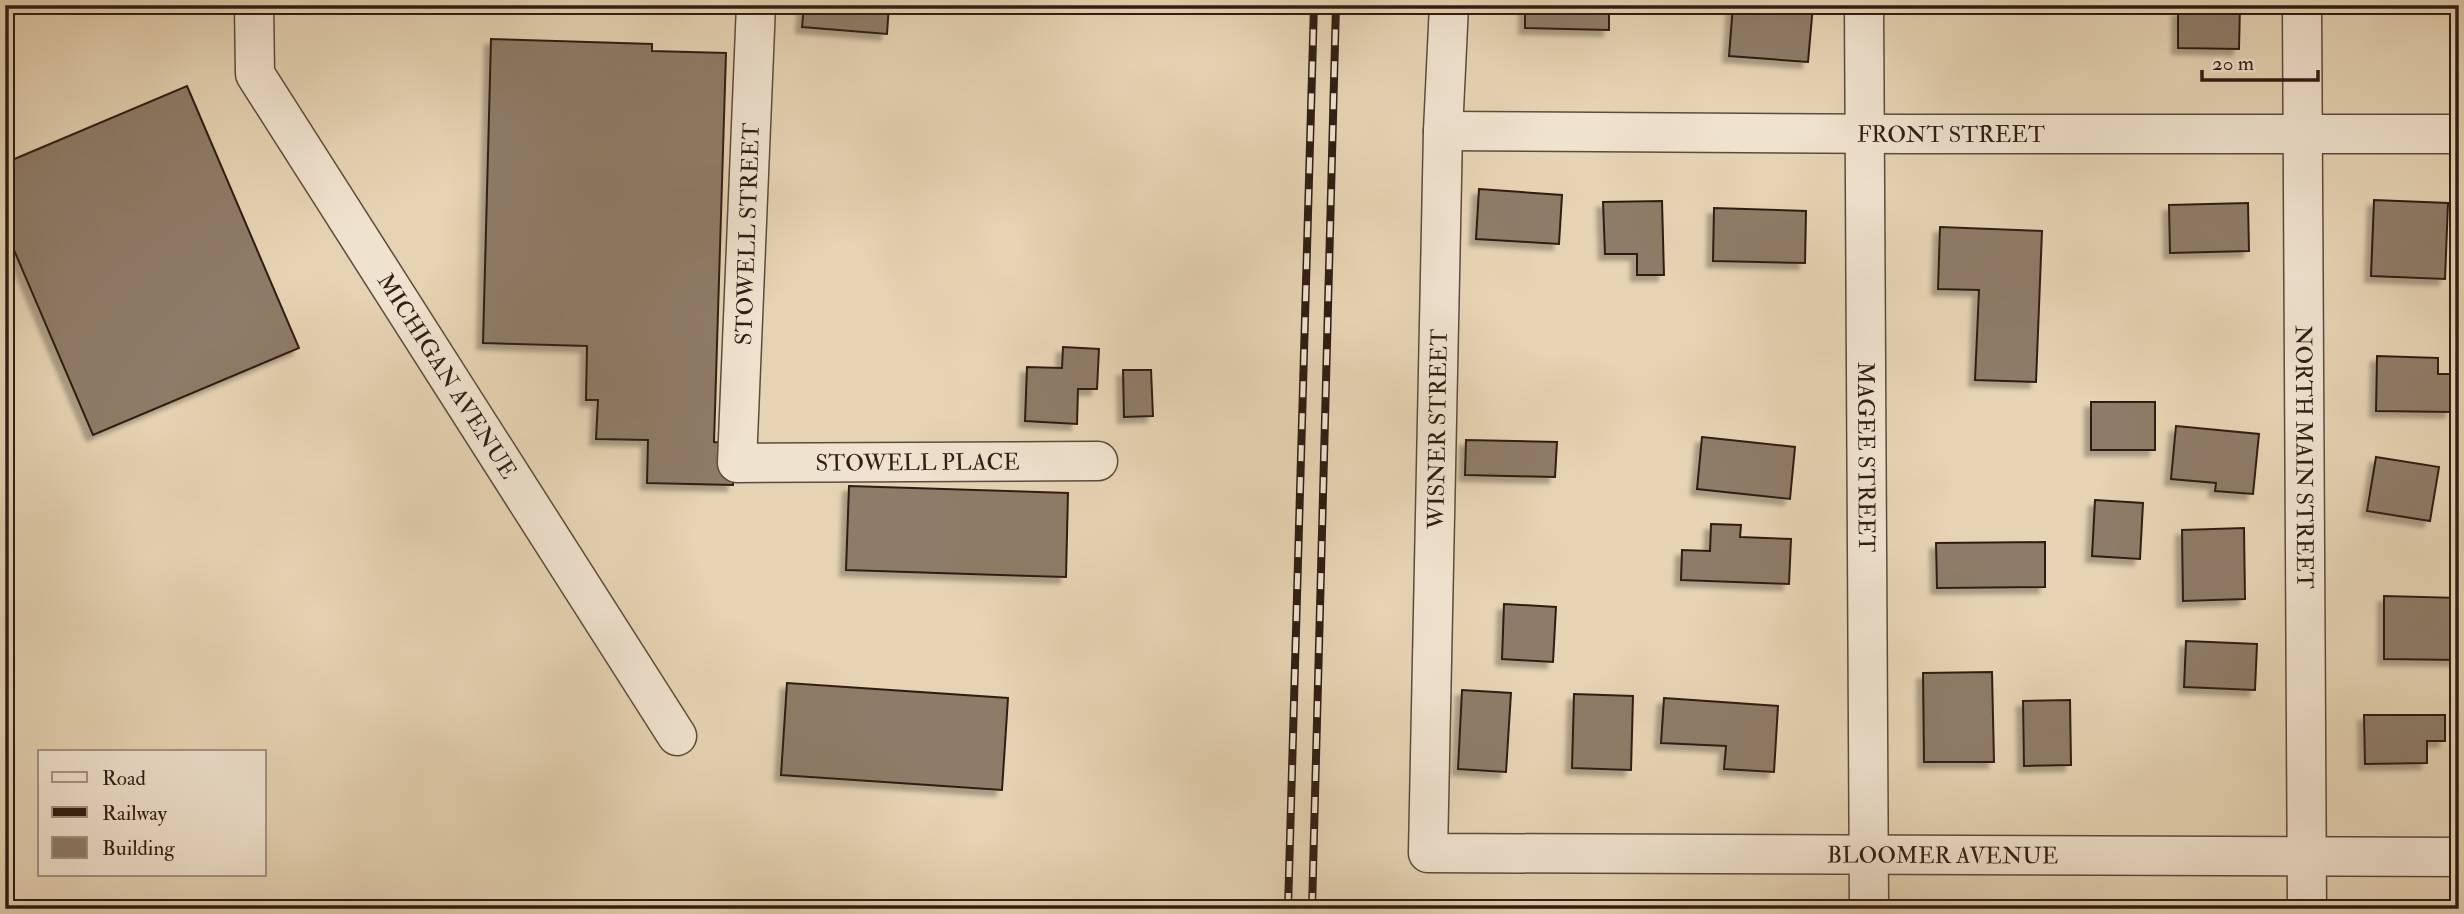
<svg xmlns="http://www.w3.org/2000/svg" width="2464" height="914" font-family="'IM FELL Double Pica',serif">
	<defs>
		<filter id="shadow"><feDropShadow dx="-6" dy="6" stdDeviation="2" flood-color="#0004"/></filter>
	</defs>
	<rect width="100%" height="100%" fill="#e6d3b3"/>
	<filter id="stains"><feTurbulence type="fractalNoise" baseFrequency=".00286" numOctaves="4"/><feColorMatrix values="0 0 0 0 .2 0 0 0 0 .09 0 0 0 0 .02 0 0 0 .5 -.17"/></filter>
	<radialGradient id="worn" r=".72"><stop offset=".6" stop-color="#630" stop-opacity="0"/><stop offset="1" stop-color="#630" stop-opacity=".3"/></radialGradient>
	<path fill="#8e7c67" stroke="#2f1e14" stroke-width="2" filter="url(#shadow)" d="M804,5H889L887,34L802,27Z
		M1525,5H1609V30L1525,28Z
		M1733,5H1813L1808,62L1729,56Z
		M2210,5H2240L2239,49L2178,48V10L2210,11Z
		M491,39L652,44V51L726,53L714,442L734,443L733,485L647,483L648,440L596,439L598,400H586L587,346L483,343Z
		M187,86L299,348L93,435L5,229V163Z
		M1479,189L1562,195L1559,244L1476,239Z
		M2374,200L2448,203L2445,279L2371,276Z
		M1662,201L1664,275H1637V254H1605L1603,202Z
		M2248,203L2249,251L2170,253L2169,205Z
		M1714,208L1806,211L1805,263L1713,261Z
		M1940,227L2042,231L2036,382L1975,380L1979,290L1938,289Z
		M1063,347L1099,349L1097,389H1078L1077,424L1025,421L1027,367L1062,368Z
		M2377,356L2438,358V374H2452L2451,412L2376,411Z
		M1123,370H1151L1153,416L1124,417Z
		M2091,402H2155V450H2091Z
		M2176,426L2259,434L2253,494L2215,491L2216,483L2171,479Z
		M1702,437L1795,447L1790,499L1697,489Z
		M1466,440L1557,442L1555,477L1465,475Z
		M2376,457L2439,467L2430,521L2367,511Z
		M849,486L1068,493L1066,577L846,570Z
		M2095,500L2143,503L2140,559L2092,556Z
		M1711,524L1741,525L1740,537L1791,539L1789,584L1681,580L1682,550L1710,551Z
		M2244,528L2245,599L2183,601L2182,530Z
		M2045,542V587L1937,588L1936,543Z
		M2384,596L2459,598V660L2384,659Z
		M1504,604L1556,607L1553,662L1502,659Z
		M2186,641L2257,644L2255,690L2184,687Z
		M1992,672L1994,762H1924L1923,673Z
		M787,683L1008,698L1002,790L781,775Z
		M1462,690L1511,693L1506,772L1458,769Z
		M1574,694L1633,696L1631,770L1572,768Z
		M1664,698L1778,706L1774,772L1724,769L1726,746L1661,743Z
		M2070,700L2071,765L2024,766L2023,701Z
		M2364,715H2445V741H2427V763L2365,764Z"/>
	<g fill="none" stroke-linecap="round" stroke-linejoin="round">
		<defs>
			<g id="minor">
				<path id="s1" d="M254,5L255,74L677,736"/>
				<path id="s2" d="M756,5L737,463L1098,461"/>
				<path id="s3" d="M1449,5L1443,131L1428,853L2459,857"/>
				<path id="s4" d="M1864,5L1869,909"/>
				<path id="s5" d="M2302,5L2307,909"/>
				<path id="s6" d="M1443,131L1906,134H2459"/>
			</g>
		</defs>
		<use href="#minor" stroke="#5d4b3c" stroke-width="41"/>
		<use href="#minor" stroke="#efe2ce" stroke-width="38"/>
		<defs>
			<path id="rail" d="M1288,909L1314,5
				M1312,909L1336,5"/>
		</defs>
		<use href="#rail" stroke="#2f1e14" stroke-width="8"/>
		<use href="#rail" stroke="#efe2ce" stroke-width="5" stroke-dasharray="16" stroke-linecap="butt"/>
	</g>
	<g text-anchor="middle" stroke-width="5" stroke-linejoin="round" paint-order="stroke">
		<g font-size="23" fill="#2f1e14" stroke="#efe2ce">
			<text dy="8" stroke="none"><textPath href="#s6" startOffset="508">FRONT STREET</textPath></text>
			<text transform="translate(747 234) rotate(-88)" y="8">STOWELL STREET</text>
			<text dy="8" stroke="none"><textPath href="#s1" startOffset="427">MICHIGAN AVENUE</textPath></text>
			<text transform="translate(1437 429) rotate(-89)" y="8">WISNER STREET</text>
			<text dy="8" stroke="none"><textPath href="#s4" startOffset="452">MAGEE STREET</textPath></text>
			<text dy="8" stroke="none"><textPath href="#s5" startOffset="452">NORTH MAIN STREET</textPath></text>
			<text dy="8" stroke="none"><textPath href="#s2" startOffset="639">STOWELL PLACE</textPath></text>
			<text dy="8" stroke="none"><textPath href="#s3" startOffset="1363">BLOOMER AVENUE</textPath></text>
		</g>
	</g>
	<rect width="2464" height="914" fill="none" stroke="#e6d3b3" stroke-width="28"/>
	<rect x="7" y="7" width="2450" height="900" fill="none" stroke="#2f1e14" stroke-width="3.5"/>
	<rect x="14" y="14" width="2436" height="886" fill="none" stroke="#2f1e14" stroke-width="2"/>
	<rect x="38" y="750" width="228" height="126" fill="#efe2ce" stroke="#a29484" stroke-width="2"/>
	<rect x="52" y="772" width="35" height="10" fill="#efe2ce" stroke="#a29484" stroke-width="2"/>
	<text x="102" y="785" font-size="21" fill="#2f1e14">Road</text>
	<rect x="52" y="807" width="35" height="10" fill="#2f1e14" stroke="#a29484" stroke-width="2"/>
	<text x="102" y="820" font-size="21" fill="#2f1e14">Railway</text>
	<rect x="52" y="837" width="35" height="21" fill="#8e7c67" stroke="#a29484" stroke-width="2"/>
	<text x="102" y="855" font-size="21" fill="#2f1e14">Building</text>
	<path d="M2202 70v10h116v-10" fill="none" stroke="#2f1e14" stroke-width="3.5"/>
	<text x="2212" y="70" font-size="21" fill="#2f1e14" stroke="#efe2ce" stroke-width="5" paint-order="stroke">20 m</text>
	<rect width="100%" height="100%" filter="url(#stains)"/>
	<rect width="100%" height="100%" fill="url(#worn)"/>
</svg>
